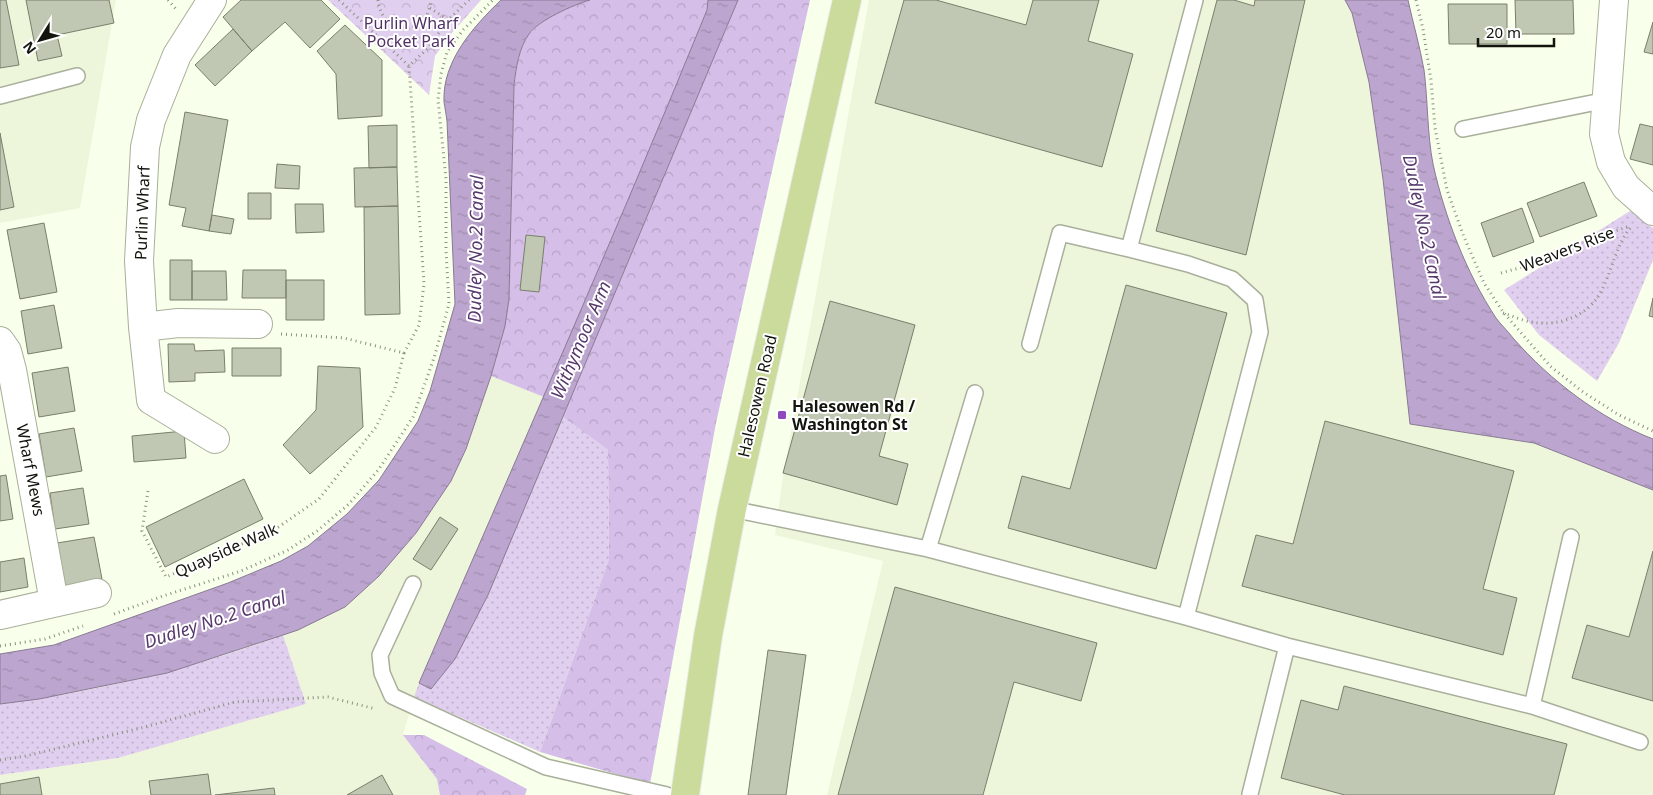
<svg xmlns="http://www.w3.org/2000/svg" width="1653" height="795" font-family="'Noto Sans',sans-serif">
	<defs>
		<pattern id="grass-dots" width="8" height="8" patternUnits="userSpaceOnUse" patternTransform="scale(1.25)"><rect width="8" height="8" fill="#e1cfef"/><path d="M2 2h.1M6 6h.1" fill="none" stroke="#c0b1cc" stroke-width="1.8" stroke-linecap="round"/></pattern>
		<pattern id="forest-crowns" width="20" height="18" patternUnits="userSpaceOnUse" patternTransform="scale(1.25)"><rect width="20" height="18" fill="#d5bee8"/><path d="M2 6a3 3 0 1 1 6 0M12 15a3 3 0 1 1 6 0" fill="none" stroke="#b6a2c6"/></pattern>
		<pattern id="park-crowns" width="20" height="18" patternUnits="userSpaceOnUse" patternTransform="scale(1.25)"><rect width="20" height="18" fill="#e1cfef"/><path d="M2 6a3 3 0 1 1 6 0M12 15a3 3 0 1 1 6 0" fill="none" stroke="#c0b1cc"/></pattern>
		<pattern id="water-ripples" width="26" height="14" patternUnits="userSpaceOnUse" patternTransform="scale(1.25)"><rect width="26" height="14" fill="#bca5ce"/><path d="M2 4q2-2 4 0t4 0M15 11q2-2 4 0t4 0" fill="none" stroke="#a18db0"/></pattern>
	</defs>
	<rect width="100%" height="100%" fill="#f8ffea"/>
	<path fill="#edf6da" d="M0,0H116L80,208L0,223Z
		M869,0H1345L1352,13L1369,82L1383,179L1410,424L1534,443L1653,490V795H827L883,561L775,535L783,476Z
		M491,376L544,397L419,683L403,734L437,779L440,795H0V775L118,758L306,704L283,635L298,630L416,533L451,481L466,449Z"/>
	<path fill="url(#grass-dots)" d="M1630,211L1653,228V260L1619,343L1597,381L1539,335L1504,290Z
		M563,417L608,450L609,559L540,752L414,697L419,683L431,689L455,659L488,595Z
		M283,635L306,704L118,758L0,775V704C96,692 192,669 283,635Z"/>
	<path fill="url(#forest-crowns)" d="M590,0H708L707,10L666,111L544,397L491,376L505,326L509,299L514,85C516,70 520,44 531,32C545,17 570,6 590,0Z
		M738,0H810L716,423L650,784L540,752L609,559L608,450L563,417Z
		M403,735H424L527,789L525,795H440L437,779Z"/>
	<path fill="url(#park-crowns)" d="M328,0H481L452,33L435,56L429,95Z"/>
	<path fill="url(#water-ripples)" stroke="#897a94" d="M501,0H590C573,5 539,20 529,34C519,48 516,68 514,85L509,299L505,326L491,376L466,449L451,481L416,533L379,576L345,607L298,630L283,635L167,673L39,699L0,704V654L54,645L228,583L281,561L308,546L347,514L379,480L418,421L430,391L455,304L447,121C446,114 445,108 444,102C442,61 474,26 501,0Z
		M708,0H738L488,595L455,659L431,689L419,683C516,459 615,236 707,10Z
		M1345,0H1408C1413,23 1420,47 1424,70C1428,101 1427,133 1433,164C1445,218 1466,272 1496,318C1501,325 1508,331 1513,338C1551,381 1599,418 1653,439V490L1534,443L1410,424L1383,179L1369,82L1352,13Z"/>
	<path fill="#c0c7b2" stroke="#797f6c" d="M0,0H6L19,65L0,68Z
		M26,0H109L114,23L57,35L62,56L38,61Z
		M241,0H321L340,19L310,48L285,22L252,51L223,17Z
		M904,0H936L1026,25L1033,0H1099L1088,41L1133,54L1102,167L875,103Z
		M1217,0H1234L1254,6L1255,0H1305L1246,255L1156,231Z
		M1515,0H1573L1574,34H1516Z
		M1448,4H1507V44H1449Z
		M1653,22V54L1644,52Z
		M345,25L382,60V116L338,119L336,74L317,51Z
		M233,29L252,51L215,86L195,65Z
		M185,112L228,120L209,231L182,226L186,208L169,205Z
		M1640,124L1653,127V165L1630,159Z
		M397,125V167L369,168L368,126Z
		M0,133L14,207L0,210Z
		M277,164L300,166L299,189L275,188Z
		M397,167L398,206L355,207L354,168Z
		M1584,182L1597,216L1540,237L1527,203Z
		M248,193H271V219H248Z
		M295,204H323L324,232L296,233Z
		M398,206L400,314L365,315L364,207Z
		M1522,208L1534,242L1493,257L1481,223Z
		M212,215L234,219L231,234L209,231Z
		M44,223L57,292L20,299L7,230Z
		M526,235L545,237L539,292L520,290Z
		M170,260H192V300H170Z
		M243,270H286V298H242Z
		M192,271H226L227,300H192Z
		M286,280H324V320H286Z
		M1126,285L1227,313L1156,569L1008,528L1022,476L1070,489Z
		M1653,298V317L1649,316Z
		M830,301L915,325L879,456L908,464L897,505L783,473Z
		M54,305L62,348L28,354L21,311Z
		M168,344H194L195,351L224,350L225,372L195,373V381L169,382Z
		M232,348H281V376H232Z
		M318,366L360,368L363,427L310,474L283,445L316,410Z
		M68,367L75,411L39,417L32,373Z
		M1325,421L1514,471L1483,589L1517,598L1503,655L1242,586L1256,535L1293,544Z
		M74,428L82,471L46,477L39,434Z
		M184,431L186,458L134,462L132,436Z
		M6,475L13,519L0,521V476Z
		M244,479L263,519L165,567L146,527Z
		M83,488L89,524L55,529L50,493Z
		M440,517L458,529L431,570L413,559Z
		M94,537L102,579L65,586L57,543Z
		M1653,551V701L1572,678L1587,625L1629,637Z
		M24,558L28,587L0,592V562Z
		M895,587L1097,643L1081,701L1014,682L983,795H838Z
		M768,650L806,655L786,795H748Z
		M1344,686L1567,744L1554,795H1345L1281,778L1301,700L1338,710Z
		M208,774L211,795H151L149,781Z
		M382,775L393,795H347Z
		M39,777L42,795H0V784Z
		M274,788L275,795H215Z"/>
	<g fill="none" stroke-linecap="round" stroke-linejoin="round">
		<defs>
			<path id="lane" d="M0,96L77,76
				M1463,129L1607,100
				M1129,249L1195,0
				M1030,344L1060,233L1129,249L1188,264L1232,279L1255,300L1260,332L1186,617
				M732,509L928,549L1186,617L1287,646L1532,706L1640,742
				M928,549L975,393
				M413,584L380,655L382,673L392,696L546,767L667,795
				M1532,706L1571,537
				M1250,794L1287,646"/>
			<path id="street" d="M212,0L177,55L151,120L145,147L139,261L143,327L178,323L258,324
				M1614,0L1604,134L1611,162L1626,187L1653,211
				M143,327L151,400L215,439
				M0,341L7,351L12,370L54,602
				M0,615L97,593"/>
			<path id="primary" d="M685,795L708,636L732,509L847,0"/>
		</defs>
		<use href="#lane" stroke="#a8af9b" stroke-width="18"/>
		<use href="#street" stroke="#a8af9b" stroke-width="30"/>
		<use href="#primary" stroke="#ececec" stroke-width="30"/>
		<path stroke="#8c9182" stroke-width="3" stroke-dasharray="1 4" stroke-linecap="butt" d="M168,0L176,9
			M339,0L409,66L429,47L448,20L469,0
			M378,0C382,37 428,37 431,0
			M1416,0L1423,29L1431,80L1435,128L1447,190L1464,237L1484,283L1503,312L1550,366L1583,392L1619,415L1653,431
			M430,8L448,20
			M1501,273L1544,261L1550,253L1630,226
			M1503,313C1513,316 1523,321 1532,322C1556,327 1586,317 1599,295C1612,273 1615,245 1632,226
			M281,334L344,338L404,353L419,325L424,284L409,66
			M148,491L142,531L166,577L274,530L319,499L376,427L395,388L404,353
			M114,614L163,596L241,571L288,550L317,531L349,504L379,469L413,417L434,358L449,304L446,250V179L438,100L441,74L447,52L463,30L493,0
			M0,646L45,639L83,626
			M0,760L26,756L141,728L235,702L328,697L376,709"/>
		<use href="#lane" stroke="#fff" stroke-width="15"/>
		<use href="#street" stroke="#fff" stroke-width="28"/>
		<use href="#primary" stroke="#cbdb9b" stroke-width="28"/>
	</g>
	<rect fill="#8f49bc" stroke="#fff" stroke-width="2" x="777" y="410" width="10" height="10" rx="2.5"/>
	<g text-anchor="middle" stroke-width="4" stroke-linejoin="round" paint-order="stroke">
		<g font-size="16" fill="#4f3064" stroke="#fff">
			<text x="411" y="29">Purlin Wharf<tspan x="411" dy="18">Pocket Park</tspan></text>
		</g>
		<g font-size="16" fill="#12140d" stroke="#fff">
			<text transform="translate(142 213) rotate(-88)" y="6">Purlin Wharf</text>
			<text transform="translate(1567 249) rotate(-21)" y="6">Weavers Rise</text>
			<text transform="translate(757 396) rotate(-77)" y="6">Halesowen Road</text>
			<text transform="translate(31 470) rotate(79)" y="6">Wharf Mews</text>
			<text transform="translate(226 550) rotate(-24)" y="6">Quayside Walk</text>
		</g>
		<g font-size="16" font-weight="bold" fill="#12140d" stroke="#fff" text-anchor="start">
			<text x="792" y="412">Halesowen Rd /<tspan x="792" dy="18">Washington St</tspan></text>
		</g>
		<g font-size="18" font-style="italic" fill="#57386c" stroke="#fff">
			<text transform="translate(1424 227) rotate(78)" y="6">Dudley No.2 Canal</text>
			<text transform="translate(476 249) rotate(-89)" y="6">Dudley No.2 Canal</text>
			<text transform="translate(581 340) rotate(-67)" y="6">Withymoor Arm</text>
			<text transform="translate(215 620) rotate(-18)" y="6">Dudley No.2 Canal</text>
		</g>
	</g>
	<g transform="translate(40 40) rotate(233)" stroke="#ffffff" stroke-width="4" paint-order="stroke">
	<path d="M0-4L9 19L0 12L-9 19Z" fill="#12140d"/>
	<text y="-8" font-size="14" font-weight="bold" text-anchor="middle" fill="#12140d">N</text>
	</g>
	<path d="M1478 38v8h76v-8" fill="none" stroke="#12140d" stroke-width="2.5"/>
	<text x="1486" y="38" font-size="15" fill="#12140d" stroke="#ffffff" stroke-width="4" paint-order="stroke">20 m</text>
</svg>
